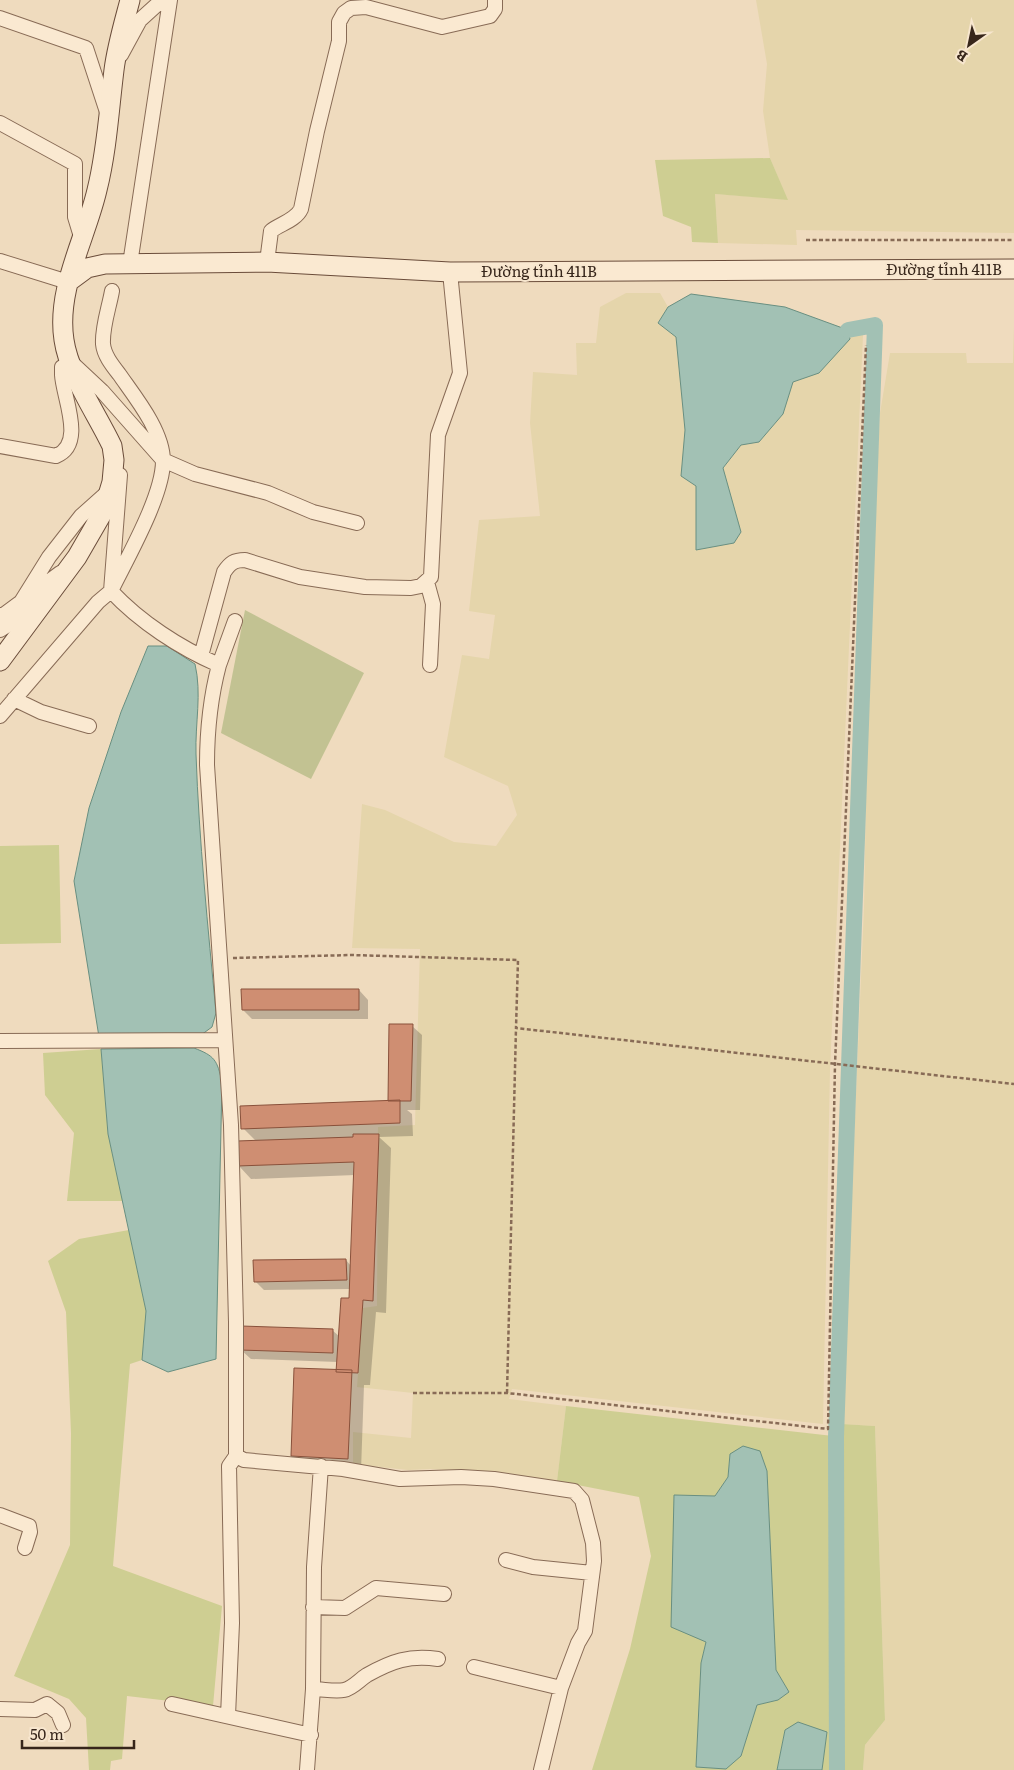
<svg xmlns="http://www.w3.org/2000/svg" width="1014" height="1770" font-family="Literata,serif">
	<rect width="100%" height="100%" fill="#efdbbe"/>
	<path fill="#e5d5ab" d="M756,0H1014V233L796,230L797,245L718,243L715,194L787,199L770,158L763,111L767,64Z
		M626,293H660L668,307L658,323L676,337L685,430L681,476L696,486V550L741,532L723,469L741,445L759,442L783,414L793,382L819,373L850,339L849,333L863,335L830,1070L823,1424L512,1389L509,1399L566,1406L557,1481L500,1474L431,1469L408,1470L353,1464V1432L411,1438L413,1393L357,1387L363,1308L377,1306L378,1127L415,1125L420,949L352,948L362,804L385,810L454,842L496,846L517,815L508,786L444,757L462,655L489,659L495,615L469,611L479,520L540,516L530,423L533,372L577,375L576,343H596L600,307Z
		M1014,327V1770H863L865,1745L885,1720L875,1426L842,1424L864,907L869,635L880,413L890,353H966L967,363H1013Z"/>
	<path fill="#cece92" fill-rule="evenodd" d="M770,158L788,200L715,194L718,243L692,242L691,227L663,216L655,160Z
		M59,845L61,943L0,944V846Z
		M101,1049L108,1134L123,1201H67L74,1133L45,1095L43,1053Z
		M129,1230L146,1311L142,1360L130,1364L113,1566L222,1606L213,1706L127,1696L122,1759L111,1761L110,1770H89L86,1718L69,1699L14,1676L70,1545L71,1433L66,1312L48,1261L79,1239Z
		M566,1406L842,1437V1424L875,1426L885,1720L865,1745L863,1770H822L827,1732L785,1730L777,1770H592L630,1649L651,1556L639,1497L557,1481ZM730,1454L767,1471L776,1670L789,1692L777,1700L757,1705L741,1756L696,1767L701,1663L706,1642L674,1495L715,1496L728,1477Z"/>
	<path fill="#c2c292" d="M245,610L364,673L311,779L221,733Z"/>
	<path fill="#a2c1b4" stroke="#698f81" d="M691,294L785,307L848,330L850,339L819,373L793,382L783,414L759,442L741,445L723,468L741,532L734,543L696,550V486L681,476L685,430L676,337L658,323L668,307Z
		M148,646H167L195,664C202,694 195,723 196,754C199,841 208,927 216,1013L212,1027L201,1035L99,1037L74,881L89,808L121,712Z
		M194,1048C215,1056 217,1060 222,1082L216,1359L168,1372L142,1360L146,1311L108,1134L101,1049Z
		M743,1446L760,1451L767,1471L776,1670L789,1692L778,1700L757,1705L741,1756L726,1769L696,1767L701,1663L706,1642L671,1627L674,1495L715,1496L728,1477L730,1454Z
		M798,1722L827,1732L822,1770H777L785,1730Z"/>
	<path fill="#0003" d="M359,990L368,1000V1019H252L243,1010Z
		M412,1026L422,1035L420,1110H407L412,1114L413,1136L379,1137L391,1148L386,1313L376,1312L370,1385H364L361,1471L305,1468L292,1456L337,1371L338,1362L251,1359L241,1350L332,1330L340,1337L350,1299V1289L264,1290L255,1281L346,1260L351,1266L355,1175L251,1179L239,1166L256,1141L243,1128L389,1102Z"/>
	<g fill="none" stroke-linecap="round" stroke-linejoin="round">
		<path stroke="#a2c1b4" stroke-width="16" d="M837,1770L836,1437L875,325L848,330"/>
	</g>
	<path fill="#cf8e72" stroke="#89513b" d="M241,989H359V1010H242Z
		M389,1024H413L411,1101H388Z
		M400,1100V1123L241,1129L240,1106Z
		M353,1134H379L373,1301L363,1300L358,1373L336,1372L341,1298H349L354,1162L237,1166V1141L353,1137Z
		M346,1259L347,1280L254,1282L253,1260Z
		M241,1326L333,1329V1353L240,1350Z
		M294,1368L352,1370L348,1459L291,1456Z"/>
	<g fill="none" stroke-linecap="round" stroke-linejoin="round">
		<defs>
			<path id="street" d="M0,18L86,48L107,112
				M121,55L140,20L162,0
				M0,123L75,164V217L82,240
				M0,261L68,282
				M267,262L271,231C280,224 296,220 301,209L317,131L339,41V22L344,13L351,8L366,7L442,27L490,16L495,9V0
				M130,264L170,0
				M112,291C109,308 102,327 103,344C104,355 112,365 119,374C135,397 163,431 163,461C163,496 127,558 111,591C140,622 180,648 219,665C210,699 207,730 207,765L231,1125L236,1322V1456L244,1460L343,1469L400,1479L461,1477L494,1479L574,1491L582,1500L593,1543L594,1561L585,1631L578,1643L561,1688
				M0,446L56,456C86,444 63,397 62,375V367L71,362L102,391L163,460L195,474L268,493L313,512L357,523
				M427,582L433,604L430,665
				M21,602L49,557L81,516L109,491
				M0,615L2,616L60,573
				M0,630L35,608
				M201,656L224,572C230,563 234,560 245,560L300,577L365,587L411,588L421,586L431,577L438,435L460,373L450,272
				M219,665L235,621
				M14,699L41,712L89,726
				M0,716L98,602L111,591L120,475
				M0,1041L225,1040
				M0,1515L29,1526L30,1532L25,1548
				M506,1560L533,1567L592,1573
				M313,1607L345,1608L376,1588L444,1594
				M474,1667L561,1688L541,1770
				M313,1689C323,1689 335,1692 344,1690C353,1688 359,1680 367,1675C392,1661 409,1655 438,1659
				M172,1704L311,1735
				M0,1709L35,1710L47,1704L58,1713L63,1725
				M228,1716L232,1623L229,1466L236,1456
				M307,1770L313,1689L314,1567L321,1466"/>
			<path id="secondary" d="M68,282L87,268L105,264L267,262L450,272L1014,269
				M0,661L77,557L103,512L112,482L114,460L112,446C97,414 69,375 64,340C56,289 86,238 97,190C107,150 109,110 114,70C117,46 124,23 130,0"/>
		</defs>
		<use href="#street" stroke="#886b56" stroke-width="16"/>
		<use href="#secondary" stroke="#6a4c3a" stroke-width="21"/>
		<path stroke="#886b56" stroke-width="2.5" stroke-dasharray="4 2.5" stroke-linecap="butt" d="M806,240H1014
			M233,958L352,955L518,960L516,1028L1014,1084
			M413,1393H507L828,1429L835,1064L866,345
			M507,1393L516,1028"/>
		<use href="#street" stroke="#fae9d1" stroke-width="14"/>
		<use href="#secondary" stroke="#fae9d1" stroke-width="19"/>
	</g>
	<g text-anchor="middle" stroke-width="4" stroke-linejoin="round" paint-order="stroke">
		<g font-size="15" fill="#37261b" stroke="#f7e6ce">
			<text x="944" y="275">Đường tỉnh 411B</text>
			<text x="539" y="277">Đường tỉnh 411B</text>
		</g>
	</g>
	<g transform="translate(969 45) rotate(213)" stroke="#f7e6ce" stroke-width="4" paint-order="stroke">
	<path d="M0-4L9 19L0 12L-9 19Z" fill="#37261b"/>
	<text y="-8" font-size="14" font-weight="bold" text-anchor="middle" fill="#37261b">B</text>
	</g>
	<path d="M22 1740v8h112v-8" fill="none" stroke="#37261b" stroke-width="2.5"/>
	<text x="30" y="1740" font-size="15" fill="#37261b" stroke="#f7e6ce" stroke-width="4" paint-order="stroke">50 m</text>
</svg>
